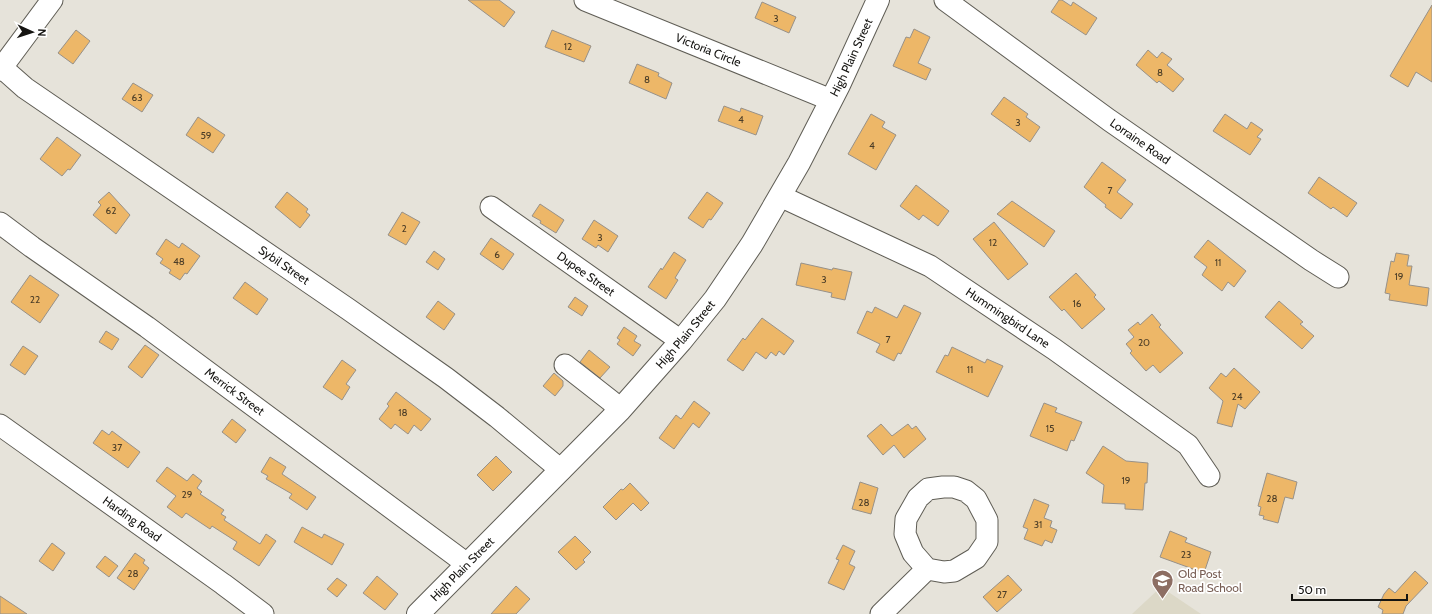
<svg xmlns="http://www.w3.org/2000/svg" width="1432" height="614" font-family="Cabin,sans-serif">
	<rect width="100%" height="100%" fill="#e6e3da"/>
	<path fill="#dcd8c7" d="M1161,587L1201,614H1132Z"/>
	<path fill="#edb768" stroke="#979189" d="M468,0H499L515,12L504,27Z
		M1059,0H1062L1071,6L1073,2L1097,18L1086,35L1051,12Z
		M762,2L796,17L789,33L755,18Z
		M1432,5V82L1416,72L1408,87L1390,76Z
		M914,29L930,37L918,63L931,69L926,80L893,66L906,37L910,38Z
		M76,30L90,41L73,64L58,53Z
		M552,30L591,46L584,62L545,47Z
		M1148,50L1157,58L1162,52L1172,59L1167,65L1184,79L1173,92L1159,81L1157,83L1136,65Z
		M637,64L659,73L658,76L672,83L666,99L629,83Z
		M133,83L153,95L142,112L122,99Z
		M1004,97L1028,114L1026,117L1040,127L1030,142L991,114Z
		M724,106L740,112L741,108L763,116L756,135L718,121Z
		M871,114L885,122L882,127L896,135L876,170L848,154Z
		M1225,114L1247,129L1251,122L1263,130L1257,137L1261,139L1250,155L1213,131Z
		M198,117L225,135L213,153L186,135Z
		M57,137L81,155L70,170L68,169L62,176L40,159Z
		M1102,162L1126,180L1117,192L1133,204L1121,219L1105,207L1106,205L1084,187Z
		M1319,177L1357,203L1347,217L1333,207L1331,209L1308,193Z
		M916,185L949,211L938,226L923,215L919,220L900,206Z
		M109,192L130,215L116,234L93,215L101,205L98,202Z
		M287,192L308,209L306,212L310,215L300,228L275,207Z
		M707,192L723,203L711,220L709,219L703,228L688,218Z
		M1012,201L1055,231L1044,247L997,214Z
		M540,204L564,220L556,233L540,223L541,221L532,216Z
		M402,212L420,222L406,245L388,235Z
		M594,220L618,236L608,252L598,245L596,248L582,239Z
		M994,222L1028,264L1008,280L973,239Z
		M491,238L514,254L503,270L480,254Z
		M166,239L179,248L182,243L200,256L187,274L185,273L180,280L169,273L171,270L160,263L163,259L156,254Z
		M1208,240L1246,271L1234,287L1228,282L1222,291L1202,275L1207,267L1194,257Z
		M434,251L445,259L438,270L426,262Z
		M674,252L686,260L675,278L678,280L666,299L648,287L661,268L662,270Z
		M1396,253L1409,255L1407,266H1412L1409,285L1429,288L1427,306L1389,300L1390,294L1385,293L1391,261L1394,262Z
		M801,263L832,270L833,268L852,272L845,300L831,297L832,293L796,285Z
		M1076,273L1096,295L1094,297L1105,309L1082,329L1064,309L1062,311L1049,297Z
		M30,275L59,295L40,323L11,302Z
		M245,282L268,299L257,315L233,298Z
		M575,297L588,306L582,316L568,307Z
		M438,301L455,314L444,330L426,317Z
		M1279,301L1303,322L1300,324L1314,336L1302,349L1265,317Z
		M904,305L921,313L901,354L898,353L894,361L876,352L880,344L857,333L867,311L872,313L875,307L897,318Z
		M1152,314L1161,325L1159,327L1183,353L1160,373L1153,365L1146,371L1130,353L1132,351L1126,344L1134,337L1128,330L1138,322L1140,325Z
		M762,318L794,341L784,355L779,351L776,356L771,352L766,359L756,352L743,371L727,360L743,338L745,340Z
		M624,327L637,336L634,341L641,345L633,356L617,344L620,340L617,338Z
		M106,331L119,339L112,350L99,342Z
		M145,345L159,355L142,378L128,367Z
		M23,346L38,356L25,375L10,365Z
		M952,347L985,363L987,359L1003,366L988,397L936,372L945,355L948,356Z
		M589,350L610,367L600,378L580,362Z
		M342,360L356,370L346,384L350,387L342,400L323,387Z
		M1234,368L1260,392L1245,409L1238,404L1232,427L1217,423L1223,401L1209,388L1221,373L1226,377Z
		M554,373L563,381V386L555,396L543,386Z
		M396,392L431,419L421,431L414,425L408,434L395,424L391,429L379,419L389,406L387,404Z
		M694,401L710,413L699,428L693,423L674,449L659,438L676,415L681,419Z
		M1044,403L1057,408L1055,412L1082,422L1074,441L1071,440L1067,451L1030,436Z
		M232,419L246,430L236,443L222,432Z
		M881,424L892,436L908,424L912,429L916,426L926,439L904,458L894,445L883,455L867,436Z
		M102,430L109,435L112,431L140,452L128,468L93,443Z
		M1103,446L1126,461L1148,463L1147,483H1145L1143,510L1125,509V504L1102,503L1104,485L1086,473Z
		M496,456L512,472L493,491L477,475Z
		M270,457L286,467L282,474L316,497L307,510L289,498L292,494L266,479L268,476L261,472Z
		M167,467L187,481L193,474L202,481L197,488L202,492L200,494L224,510L221,514L226,517L224,520L260,544L266,534L276,541L259,566L233,549L237,542L212,526L210,529L186,513L182,518L167,507L176,496L156,481Z
		M1267,473L1297,482L1293,499L1285,497L1278,523L1263,519L1264,516L1259,515L1261,507L1258,506Z
		M860,482L878,488L871,514L852,509Z
		M630,483L649,503L641,511L633,503L616,520L603,507L621,489L623,490Z
		M1034,499L1049,505L1044,518L1052,521L1050,527L1057,530L1052,543L1045,540L1042,546L1024,539L1028,529L1023,527Z
		M302,527L322,538L324,534L344,544L332,565L294,542Z
		M1170,531L1187,538L1185,542L1211,552L1204,573L1160,557Z
		M575,536L591,552L583,560L585,562L576,570L558,552Z
		M52,543L65,553L53,571L39,561Z
		M843,545L855,551L849,564L855,567L844,590L828,583L839,560L836,559Z
		M135,553L145,560L143,563L149,568L134,590L117,578Z
		M105,556L118,566L109,577L96,567Z
		M1415,571L1428,583L1406,606L1403,614H1382L1383,610L1378,607L1384,594L1389,588L1395,593Z
		M1008,575L1022,590L997,612L983,597Z
		M377,576L398,594L385,610L363,593Z
		M337,578L347,585L337,597L327,589Z
		M516,586L530,599L516,614H491Z
		M0,596L27,614H0Z"/>
	<g fill="none" stroke-linecap="round" stroke-linejoin="round">
		<defs>
			<g id="minor">
				<path id="s1" d="M585,0L831,100"/>
				<path id="s2" d="M945,0L1109,120L1311,260L1338,277"/>
				<path id="s3" d="M0,66L25,88L348,309L446,378L497,417L561,470"/>
				<path d="M0,70L52,0"/>
				<path id="s4" d="M780,196L930,266L1054,349L1188,445L1209,476"/>
				<path id="s5" d="M491,207L681,341"/>
				<path id="s6" d="M0,223L32,247L147,327L467,564"/>
				<path d="M565,365L611,401L620,410"/>
				<path id="s7" d="M0,425L223,584L263,614"/>
				<path d="M943,487H954L966,491L976,499L987,520V542L976,558L954,571L944,572L927,569L913,553L905,534L906,519L918,498L928,489Z"/>
				<path d="M881,614L927,569"/>
			</g>
			<g id="major">
				<path id="s8" d="M418,614L620,410L681,341L715,299L752,244L799,163L839,85L878,0"/>
			</g>
		</defs>
		<use href="#minor" stroke="#5f5d55" stroke-width="23"/>
		<use href="#major" stroke="#5f5d55" stroke-width="24"/>
		<use href="#minor" stroke="#fff" stroke-width="21"/>
		<use href="#major" stroke="#fff" stroke-width="22"/>
	</g>
	<defs>
		<symbol id="school-pin" viewBox="-11 -11 22 30"><path d="M0 17L-7.5 6A9.5 9.5 0 1 1 7.5 6Z" fill="#8d6e63" stroke="#fff"/><path d="M0-5L7-2L0 1L-7-2ZM-4 1L0 2.5L4 1V4Q0 6-4 4Z" fill="#fff"/></symbol>
	</defs>
	<g fill-rule="evenodd">
		<use href="#school-pin" x="1150" y="568" width="25" height="34"/>
	</g>
	<g text-anchor="middle" stroke-width="3.5" stroke-linejoin="round" paint-order="stroke">
		<g font-size="10" fill="#4b3d27">
			<text x="776" y="22">3</text>
			<text x="568" y="50">12</text>
			<text x="1160" y="76">8</text>
			<text x="647" y="83">8</text>
			<text x="137" y="101">63</text>
			<text x="741" y="123">4</text>
			<text x="1018" y="126">3</text>
			<text x="206" y="139">59</text>
			<text x="872" y="149">4</text>
			<text x="1110" y="194">7</text>
			<text x="111" y="214">62</text>
			<text x="404" y="232">2</text>
			<text x="600" y="241">3</text>
			<text x="993" y="246">12</text>
			<text x="497" y="258">6</text>
			<text x="179" y="265">48</text>
			<text x="1218" y="266">11</text>
			<text x="1399" y="280">19</text>
			<text x="824" y="283">3</text>
			<text x="35" y="303">22</text>
			<text x="1077" y="307">16</text>
			<text x="888" y="343">7</text>
			<text x="1144" y="346">20</text>
			<text x="970" y="373">11</text>
			<text x="1237" y="400">24</text>
			<text x="403" y="416">18</text>
			<text x="1050" y="432">15</text>
			<text x="117" y="451">37</text>
			<text x="1126" y="484">19</text>
			<text x="187" y="498">29</text>
			<text x="1272" y="502">28</text>
			<text x="864" y="506">28</text>
			<text x="1038" y="528">31</text>
			<text x="1186" y="558">23</text>
			<text x="133" y="577">28</text>
			<text x="1002" y="598">27</text>
		</g>
		<g font-size="12" fill="#151411" stroke="#fff">
			<text dy="4" stroke="none"><textPath href="#s1" startOffset="133">Victoria Circle</textPath></text>
			<text dy="4" stroke="none"><textPath href="#s8" startOffset="711">High Plain Street</textPath></text>
			<text dy="4" stroke="none"><textPath href="#s2" startOffset="241">Lorraine Road</textPath></text>
			<text dy="4" stroke="none"><textPath href="#s3" startOffset="347">Sybil Street</textPath></text>
			<text dy="4" stroke="none"><textPath href="#s5" startOffset="116">Dupee Street</textPath></text>
			<text dy="4" stroke="none"><textPath href="#s4" startOffset="259">Hummingbird Lane</textPath></text>
			<text dy="4" stroke="none"><textPath href="#s8" startOffset="387">High Plain Street</textPath></text>
			<text dy="4" stroke="none"><textPath href="#s6" startOffset="289">Merrick Street</textPath></text>
			<text dy="4" stroke="none"><textPath href="#s7" startOffset="162">Harding Road</textPath></text>
			<text dy="4" stroke="none"><textPath href="#s8" startOffset="63">High Plain Street</textPath></text>
		</g>
		<g font-size="12" fill="#785e54" stroke="#fff" text-anchor="start">
			<text x="1178" y="578">Old Post<tspan x="1178" dy="14">Road School</tspan></text>
		</g>
	</g>
	<g transform="translate(32 32) rotate(93)" stroke="#ffffff" stroke-width="3" paint-order="stroke">
	<path d="M0-3L7 15L0 10L-7 15Z" fill="#151411"/>
	<text y="-6" font-size="11" font-weight="bold" text-anchor="middle" fill="#151411">N</text>
	</g>
	<path d="M1292 594v6h115v-6" fill="none" stroke="#151411" stroke-width="2"/>
	<text x="1298" y="594" font-size="12" fill="#151411" stroke="#ffffff" stroke-width="3" paint-order="stroke">50 m</text>
</svg>
